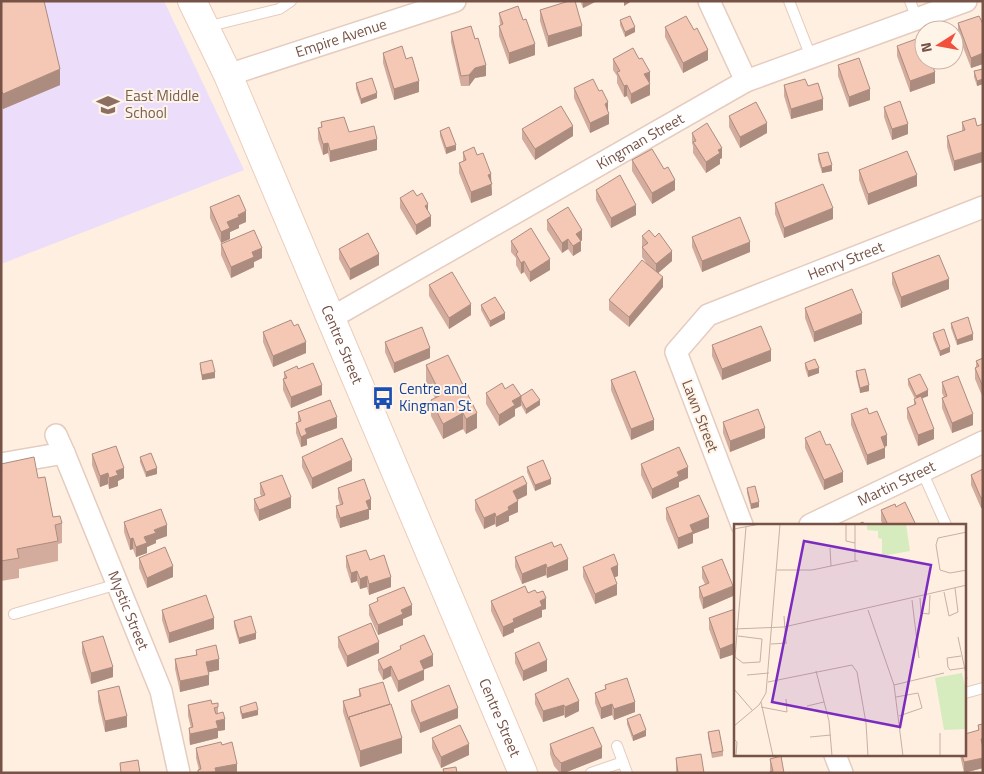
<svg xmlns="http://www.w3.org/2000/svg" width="984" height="774" font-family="'Titillium Web',sans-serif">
	<rect width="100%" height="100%" fill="#feefe1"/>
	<path fill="#ecddfa" d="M1,1H164L244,170L1,264Z"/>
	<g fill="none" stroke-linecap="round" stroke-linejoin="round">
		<defs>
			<path id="service" d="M789,1L811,57
				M910,1L917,19
				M206,27L279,9L291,1
				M922,471L946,525
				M14,614L118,584
				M965,693L983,688
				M617,746L627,773
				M591,773L623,762"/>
			<g id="minor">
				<path d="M709,1L746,81"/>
				<path id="s1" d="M228,75L455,1"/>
				<path id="s2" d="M331,318L746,81L966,1"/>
				<path id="s3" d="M64,453L161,691L179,773"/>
				<path d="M1,464L64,453L56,435"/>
				<path id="s4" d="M742,525L676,352L708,315L983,207"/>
				<path id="s5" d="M810,525L983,442"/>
				<path d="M835,755L842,773"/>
			</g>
			<g id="secondary">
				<path id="s6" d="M192,1L228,75L523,773"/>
			</g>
		</defs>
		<use href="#service" stroke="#e5ccbf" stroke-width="12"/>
		<use href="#minor" stroke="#e5ccbf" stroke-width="24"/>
		<use href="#secondary" stroke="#eaccbb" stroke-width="30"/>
		<use href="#service" stroke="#fff" stroke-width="10"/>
		<use href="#minor" stroke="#fff" stroke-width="21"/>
		<use href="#secondary" stroke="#fff" stroke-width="28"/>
	</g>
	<path fill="#d3ac9d" d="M1,1L60,85L3,109L1,106Z
		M580,1H597L583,8Z
		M540,10L582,36L548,47L540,21Z
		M499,13L535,55L509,64L499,36V26L500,25Z
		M620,20L635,32L625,37L620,25Z
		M958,23L983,24V64L971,68L958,34Z
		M665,27L694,30L708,60L683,73L665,37Z
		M451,32L486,76L475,78L469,86H461L451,42Z
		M897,46L935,83L910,92L897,56Z
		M383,53L406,59L419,92L394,100L383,63Z
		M613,59L650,82L649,83L650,95L631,104L627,96L624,97L617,83V76L613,70Z
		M838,65L870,100L849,107L838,76Z
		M983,69V84L977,86L974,77V71Z
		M356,83L377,98L361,104L356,89Z
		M784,85L808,86L823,110L791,119L784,96Z
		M574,88L608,111L609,124L590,133L574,98Z
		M884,107L908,134L892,140L884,117Z
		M729,116L767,133L740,148L729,127Z
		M975,118L954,171L947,147V136L962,131V122Z
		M321,122L349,132L377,150L330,162L328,153L323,155L318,139V128H321Z
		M522,129L573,136L535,160L522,139Z
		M440,131L456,150L446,154L440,136Z
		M692,133L722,158L720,159V164L706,173L693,153V146L692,143Z
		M463,152L477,155L491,182L492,195L471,203L459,173V163L463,162Z
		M818,154L832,171L822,173L818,160Z
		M632,160L675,190L652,204L632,171Z
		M859,170L917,186L868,205L859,180Z
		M596,190L636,215L611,228L596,200Z
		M400,198L428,211L431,226L416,235L400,208Z
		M775,203L833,219L784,238L775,214Z
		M210,207L246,222L239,225V228L230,232V239L221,243L210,218Z
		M547,220L582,240L581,241V251L573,256L568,249L562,253L547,230Z
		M642,236L672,261L658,273L663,287L629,327L609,310V300L647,264L642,257Z
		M692,237L750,252L702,272L692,247Z
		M982,237H983V252L982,248Z
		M511,241L550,270L530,282L524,272L521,274L516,265V258L511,252Z
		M221,244L262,258L254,262V267L231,278L221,255Z
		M339,249L379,265L350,280L339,259Z
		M892,273L949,289L901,308L892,284Z
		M429,285L471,315L449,329L429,296Z
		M481,305L505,319L490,327L481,310Z
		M805,308L862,324L814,342L805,318Z
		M951,323L973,340L957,345L951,328Z
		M263,332L306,353L273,367L263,342Z
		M933,333L950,352L940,356L933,338Z
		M385,342L430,358L394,373L385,352Z
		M712,345L771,361L722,380L712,356Z
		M983,358V398L975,379V368L976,367V361Z
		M200,363L215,378L202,380L200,368Z
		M805,363L819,373L808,377L805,368Z
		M426,365L477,428L466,434L463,429L443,439L431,416V400L435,398L426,381Z
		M298,369L322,395L291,408L283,390V379L284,378V372Z
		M856,371L869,391L860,393L856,376Z
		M908,379L928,396L922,398L934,439L918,446L907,418V408L914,405V399H915L908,385Z
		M611,380L654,430L631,440L611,390Z
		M942,382L973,425L952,433L942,408V398L944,397L942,393Z
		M505,389L540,405L526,414L521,405L515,409V416L499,426L486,404V393Z
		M298,412L337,428L307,439V445L301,447L296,433V423L298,422Z
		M851,414H869L887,446H884L885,458L867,465L851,425Z
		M723,422L765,438L730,452L723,433Z
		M805,438L843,482L824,490L805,448Z
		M92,454L124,478L118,481V486L109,489L108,484L100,487L92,465Z
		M140,457L157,474L146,477L140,462Z
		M302,457L352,471L312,489L302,467Z
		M1,464L38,478L53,517L62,523V543L58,544V561L19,569V578L1,581Z
		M641,464L688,478L679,482V487L652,499L641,475Z
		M527,467L551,484L535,491L527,472Z
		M983,469V508H981L971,485V475Z
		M260,483L291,508L259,521L254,510V499L262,497L260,494Z
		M338,488L371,510H369V519L340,528L336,517V506L340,505L338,498Z
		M747,488L759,507L751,509L747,493Z
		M527,495L517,500L518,512L509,516V521L496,527L495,524L484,529L475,510V500Z
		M896,507L916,525H883L881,521V510Z
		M666,508L709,528L693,534V543L678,549L666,519Z
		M124,522L167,536L156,540V543L147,547V553L136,557L133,549L130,550L124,532Z
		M554,547L568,570L547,578L546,575L522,584L515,567V557Z
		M346,556L370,560L391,587L369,595L367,587L360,589L357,581L351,583L346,567Z
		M139,558L173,577L147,588L139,568Z
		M583,567L618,576L614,577L617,595L595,604L583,577Z
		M702,567L733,596L703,609L699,597V587L705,584L702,578Z
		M528,593L546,609L542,610V617L514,629V632L503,637L491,611V601Z
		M377,598L412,615L403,619V625L378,635L369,615V605L377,602Z
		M162,610L214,629L169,643L162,620Z
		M735,611V654L720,659L709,629V618Z
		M234,621L256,639L239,644L234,626Z
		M338,637L379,653L347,667L338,647Z
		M82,642L113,677L91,684L82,653Z
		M400,646L433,666L424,669V680L398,692L391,676L383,680L378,670V660L400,650Z
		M196,650L219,670L208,672L209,685L180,692L175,669V659L196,655Z
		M515,653L547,671L523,681L515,663Z
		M605,685L635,712L614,720L612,715L601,719L595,703V693L605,689Z
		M359,689L402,753L360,767L343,712V701L359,696Z
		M98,691L127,727L105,732L98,701Z
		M535,694L579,711L565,718L564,715L543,722L535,704Z
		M411,701L458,718L420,733L411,711Z
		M212,704L218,707V713L225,730L218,731V738L190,745L189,739V728H191L188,716V705Z
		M240,707L258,715L242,719L240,712Z
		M627,719L646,736L633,741L627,724Z
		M983,724V768L964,773L960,755H965L978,730V725Z
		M708,732L723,751V756L712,758L708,737Z
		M432,738L469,755L441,768L432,748Z
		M550,744L602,758L564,773H560L554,766L550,754Z
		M222,745L237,773H198V770H199L196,758V748Z
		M676,758L704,773H676Z
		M770,759L784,773L770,772Z"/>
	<path fill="#ac8c7f" d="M583,1H597L583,8Z
		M624,1H632L624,6Z
		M582,26V36L548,47V36Z
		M635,27V32L625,37V32Z
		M535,44V55L509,64V53Z
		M708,50V60L683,73V63Z
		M983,53V64L971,68V58Z
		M486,65V76L475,78L469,86V75L475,68Z
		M60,69V85L3,109V94Z
		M650,72V82L644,85V74Z
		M935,72V83L910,92V81Z
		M983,79V84L977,86V81Z
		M419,81V92L394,100V89Z
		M650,84V95L631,104V94Z
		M627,85V96L624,97V86Z
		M870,89V100L849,107V97Z
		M377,93V98L361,104V99Z
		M823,99V110L791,119V109Z
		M608,102V113L605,104Z
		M609,114V124L590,133V123Z
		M767,123V133L740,148V137Z
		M908,124V134L892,140V129Z
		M573,126V136L535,160V149Z
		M377,139V150L330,162V151Z
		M328,143V153L323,155V144Z
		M456,145V150L446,154V148Z
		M722,148V158L720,159V164L706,173V162L718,150Z
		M983,152V162L954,171V161Z
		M832,165V171L822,173V168Z
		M491,174L492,195L471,203V192L488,175Z
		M917,175V186L868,205V194Z
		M675,180V190L652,204V193Z
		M428,204V214L425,206Z
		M636,205V215L611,228V218Z
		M833,208V219L784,238V228Z
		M246,211V222L239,225V228L230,232V239L221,243V232L227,222L238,215Z
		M431,216V226L416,235V225Z
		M582,230V240L581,241V251L573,256V246L576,234Z
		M568,239V249L562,253V243Z
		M750,242V252L702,272V261Z
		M262,248V258L254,262V267L231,278V267L252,252Z
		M672,251V261L656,275V264Z
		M379,254V265L350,280V269Z
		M550,259V270L530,282V272Z
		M524,261V272L521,274V263Z
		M663,277V287L629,327V317Z
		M949,279V289L901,308V297Z
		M471,304V315L449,329V318Z
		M505,313V319L490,327V321Z
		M862,313V324L814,342V332Z
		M973,334V340L957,345V340Z
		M306,342V353L273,367V356Z
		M950,347V352L940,356V351Z
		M430,348V358L394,373V363Z
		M771,350V361L722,380V369Z
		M819,368V373L808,377V371Z
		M215,372V378L202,380V375Z
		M322,385V395L291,408V397Z
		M869,385V391L860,393V388Z
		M928,390V396L916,401V396Z
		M521,396V406L515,409V416L499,426V415L512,401Z
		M540,400V405L526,414V409Z
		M463,413V429L443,439V424Z
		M477,413V428L466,434V419Z
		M973,414V425L952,433V423Z
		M337,417V428L307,439V445L301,447V437L305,429Z
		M654,420V430L631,440V429Z
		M765,428V438L730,452V441Z
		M934,429V439L918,446V435Z
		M887,435V446L881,448V437Z
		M885,448V458L867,465V455Z
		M352,460V471L312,489V478Z
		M688,467V478L679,482V487L652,499V489L677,472Z
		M124,468V478L118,481V486L109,489V478L116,471Z
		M157,468V474L146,477V472Z
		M843,472V482L824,490V480Z
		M108,473V484L100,487V476Z
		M551,479V484L535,491V485Z
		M527,484V495L513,502V491Z
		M291,497V508L259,521V510Z
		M983,497V508H981V498Z
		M371,499V510H369V519L340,528V518L366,501Z
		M518,501V512L509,516V521L496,527V517L508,507Z
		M759,502V507L751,509V504Z
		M495,513V524L484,529V518Z
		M709,517V528L693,534V543L678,549V538L690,525Z
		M167,525V536L156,540V543L147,547V553L136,557V547L144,537L154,530Z
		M133,538V549L130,550V539Z
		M568,559V570L547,578V568Z
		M546,564V575L522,584V574Z
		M618,565V576L611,579V568Z
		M173,566V577L147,588V578Z
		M357,571V581L351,583V573Z
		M367,576V587L360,589V579Z
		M391,577V587L369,595V584Z
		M617,584V595L595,604V594Z
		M733,586V596L703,609V598Z
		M546,598V609L542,610V617L514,629V632L503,637V627L513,619L540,601Z
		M412,605V615L403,619V625L378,635V625L401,610Z
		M214,618V629L169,643V633Z
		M256,633V639L239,644V638Z
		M379,642V653L347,667V656Z
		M735,643V654L720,659V649Z
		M433,655V666L420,671V661Z
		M219,659V670L206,673V662Z
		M547,660V671L523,681V671Z
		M391,666V676L383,680V670Z
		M113,667V677L91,684V673Z
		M424,670V680L398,692V681Z
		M209,675V685L180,692V681Z
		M579,701V711L565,718V707Z
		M635,702V712L614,720V709Z
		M612,704V715L601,719V708Z
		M564,705V715L543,722V711Z
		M458,708V718L420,733V723Z
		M258,710V715L242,719V714Z
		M127,716V727L105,732V721Z
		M225,719V730L218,731V738L190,745V734L216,721Z
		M646,730V736L633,741V736Z
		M402,738V753L360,767V751Z
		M469,744V755L441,768V757Z
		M602,747V758L564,773H561V763Z
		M983,758V768L964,773V762Z
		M237,764V773H215V768Z"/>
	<path fill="#f5c8b6" stroke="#ac8c7f" d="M1,1H44L60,69L3,94L1,90Z
		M569,1H575L582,26L548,36L540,10Z
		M518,6L523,20L526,19L535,44L509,53L499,26L503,24L499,13Z
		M630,16L635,27L625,32L620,20Z
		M686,16L694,30L697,28L708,50L683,63L665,27Z
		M979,16L983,24V53L971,58L958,23Z
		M471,26L475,39L478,38L486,65L475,68L469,75L461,76L451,32Z
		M919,38L924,54V60H926L927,62L930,61L935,72L910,81L897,46Z
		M402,46L406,59L412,57L419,81L394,89L383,53Z
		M633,48L639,59L642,58L650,72L644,74L650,84L631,94L627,85L624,86L617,72L620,71L613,59Z
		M859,58L870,89L849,97L838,65Z
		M983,69V79L977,81L974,71Z
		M372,78L377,93L361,99L356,83Z
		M593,79L599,91L602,90L608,102L605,104L609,114L590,123L574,88Z
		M805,79L808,86L818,83L823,99L791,109L784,85Z
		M900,101L908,124L892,129L884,107Z
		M756,102L767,123L740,137L729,116Z
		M561,106L573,126L535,149L522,129Z
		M344,117L349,132L374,126L377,139L330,151L328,143L323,144L318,128L322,127L321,122Z
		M975,118L977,126L983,124V152L954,161L947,136L965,130L962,122Z
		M707,123L722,148L718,150L720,153L706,162L693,142L696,141L692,133Z
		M449,127L456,145L446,148L440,131Z
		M474,147L477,155L483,153L491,174L488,175L492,184L471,192L459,163L466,160L463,152Z
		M652,149L664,169L668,167L675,180L652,193L632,160Z
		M907,151L917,175L868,194L859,170Z
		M828,152L832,165L822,168L818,154Z
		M620,175L636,205L611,218L596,190Z
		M823,184L833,208L784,228L775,203Z
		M413,190L417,196L422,193L428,204L425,206L431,216L416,225L400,198Z
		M239,195L246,211L238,215L239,217L227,222L230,228L221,232L210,207Z
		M568,207L582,230L576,234L581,241L573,246L568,239L562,243L547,220Z
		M740,217L750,242L702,261L692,237Z
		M531,228L550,259L530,272L524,261L521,263L516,254L518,252L511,241Z
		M254,230L262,248L252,252L254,257L231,267L221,244Z
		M649,230L655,237L659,233L672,251L656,264L642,247L648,243L642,236Z
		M368,233L379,254L350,269L339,249Z
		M939,255L949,279L901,297L892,273Z
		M642,260L663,277L629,317L609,300Z
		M452,272L471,304L449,318L429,285Z
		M852,289L862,313L814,332L805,308Z
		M495,297L505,313L490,321L481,305Z
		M968,317L973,334L957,340L951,323Z
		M291,320L294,326L298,324L306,342L273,356L263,332Z
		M761,326L771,350L722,369L712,345Z
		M422,327L430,348L394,363L385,342Z
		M944,329L950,347L940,351L933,333Z
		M448,355L477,413L466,419L463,413L443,424L431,400L441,395L426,365Z
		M983,358V387L975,368L979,366L976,361Z
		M815,359L819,368L808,371L805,363Z
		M212,360L215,372L202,375L200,363Z
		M313,363L322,385L291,397L283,379L287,378L284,372L297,366L298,369Z
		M865,369L869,385L860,388L856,371Z
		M635,371L654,420L631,429L611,380Z
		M920,374L928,390L916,396L908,379Z
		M958,376L973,414L952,423L942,398L947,396L942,382Z
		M502,383L505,389L513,384L521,396L512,401L515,405L499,415L486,393Z
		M532,389L540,400L526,409L521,400V396Z
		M921,396L934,429L918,435L907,408L916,404L914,399Z
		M330,400L337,417L305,429L307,434L301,437L296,423L301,421L298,412Z
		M867,408L869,414L877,411L887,435L881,437L885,448L867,455L851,414Z
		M758,409L765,428L730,441L723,422Z
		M820,431L826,445L830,444L843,472L824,480L805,438Z
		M342,438L352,460L312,478L302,457Z
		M116,446L124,468L116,471L118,475L109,478L108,473L100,476L92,454Z
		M679,447L688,467L677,472L679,476L652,489L641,464Z
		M151,453L157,468L146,472L140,457Z
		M34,457L38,478L45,477L53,517L60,516L62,523L55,525L58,541L17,549L19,558L1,561V464Z
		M543,460L551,479L535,485L527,467Z
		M983,469V497L981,498L971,475Z
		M282,475L291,497L259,510L254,499L265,495L260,483Z
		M523,476L527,484L513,491L518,501L508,507L509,510L496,517L495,513L484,518L475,500Z
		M364,479L371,499L366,501L369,509L340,518L336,506L343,504L338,488Z
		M755,486L759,502L751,504L747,488Z
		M699,495L709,517L690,525L693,532L678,538L666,508Z
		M905,502L916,525H888L881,510L895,504L896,507Z
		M161,509L167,525L154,530L156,533L144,537L147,543L136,547L133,538L130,539L124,522Z
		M863,522L864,525H856Z
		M552,542L554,547L561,544L568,559L547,568L546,564L522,574L515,557Z
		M165,547L173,566L147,578L139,558Z
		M366,550L370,560L384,555L391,577L369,584L367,576L360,579L357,571L351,573L346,556Z
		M614,554L618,565L611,568L617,584L595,594L583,567Z
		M722,559L733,586L703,598L699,587L709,583L702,567Z
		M525,586L528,593L535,590L537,593L543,591L546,598L540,601L542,606L513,619L514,622L503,627L491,601Z
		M404,587L412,605L401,610L403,614L378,625L369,605L378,601L377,598Z
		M206,595L214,618L169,633L162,610Z
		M735,609V643L720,649L709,618Z
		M251,616L256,633L239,638L234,621Z
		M371,623L379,642L347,656L338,637Z
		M424,635L433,655L420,661L424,670L398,681L391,666L383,670L378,660L401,649L400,646Z
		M103,636L113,667L91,673L82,642Z
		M539,642L547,660L523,671L515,653Z
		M216,645L219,659L206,662L209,675L180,681L175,659L197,655L196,650Z
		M568,678L579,701L565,707L564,705L543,711L535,694Z
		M627,678L635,702L614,709L612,704L601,708L595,693L606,689L605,685Z
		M383,682L390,704L349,717V720L343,701L361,696L359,689Z
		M449,685L458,708L420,723L411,701Z
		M119,686L127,716L105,721L98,691Z
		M211,700L212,704L218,703V707L214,708L216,714L223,712L225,719L216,721L218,728L190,734L189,728L193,727L188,705Z
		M256,702L258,710L242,714L240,707Z
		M391,704L402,738L360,751L349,717Z
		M640,714L646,730L633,736L627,719Z
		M983,724V739H981L983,748V758L964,762L962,755H965V734L979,730L978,725Z
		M460,725L469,744L441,757L432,738Z
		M593,727L602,747L561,763L554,755L550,744Z
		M719,730L723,751L712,753L708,732Z
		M221,742L222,745L232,742L237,764L215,768L216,772L198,773V770L201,769L196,748Z
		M701,754L704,773H678L676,758Z
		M781,756L784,773H767L773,771L770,759Z
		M138,760L140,773H121L120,763Z
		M456,767L457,773H444L443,769Z"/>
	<defs>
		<symbol id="school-bare" viewBox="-9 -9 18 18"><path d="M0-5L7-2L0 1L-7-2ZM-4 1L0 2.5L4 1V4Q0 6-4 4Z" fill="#8d6e63" stroke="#fff4e8" stroke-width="2.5" paint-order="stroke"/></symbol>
		<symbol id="bus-bare" viewBox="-9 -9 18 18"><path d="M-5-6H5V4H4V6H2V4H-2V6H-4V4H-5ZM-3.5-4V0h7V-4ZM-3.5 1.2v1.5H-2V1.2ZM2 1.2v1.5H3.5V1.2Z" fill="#1a4fb4" stroke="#fff4e8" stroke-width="2.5" paint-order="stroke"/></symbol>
	</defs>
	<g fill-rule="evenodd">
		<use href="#school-bare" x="92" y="89" width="32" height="32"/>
		<use href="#bus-bare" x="367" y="382" width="32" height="32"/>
	</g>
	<g text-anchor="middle" stroke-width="4" stroke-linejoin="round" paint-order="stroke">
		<g font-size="15" fill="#775246" stroke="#fff4e8">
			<text dy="5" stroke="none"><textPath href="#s1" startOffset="119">Empire Avenue</textPath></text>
			<text dy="5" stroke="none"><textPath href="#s2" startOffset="356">Kingman Street</textPath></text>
			<text dy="5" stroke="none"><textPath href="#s4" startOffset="382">Henry Street</textPath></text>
			<text dy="5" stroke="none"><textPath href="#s6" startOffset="375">Centre Street</textPath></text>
			<text transform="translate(700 416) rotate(69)" y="5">Lawn Street</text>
			<text dy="5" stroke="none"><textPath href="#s5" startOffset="96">Martin Street</textPath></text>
			<text dy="5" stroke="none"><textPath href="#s3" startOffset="170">Mystic Street</textPath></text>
			<text dy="5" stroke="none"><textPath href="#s6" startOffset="780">Centre Street</textPath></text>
		</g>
		<g font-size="15" fill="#785e54" stroke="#fff4e8" text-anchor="start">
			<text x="125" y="101">East Middle<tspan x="125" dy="17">School</tspan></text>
		</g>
		<g font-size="15" fill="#164399" stroke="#fff4e8" text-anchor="start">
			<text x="399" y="394">Centre and<tspan x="399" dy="17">Kingman St</tspan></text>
		</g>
	</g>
	<g transform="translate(734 524)">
		<rect width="232" height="232" fill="#feefe1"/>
		<path d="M133,0H172L176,27L148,32V15L144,14V7L133,6ZM228,149L232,166V205L210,206L201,154Z" fill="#d6ecbe"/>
		<path fill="none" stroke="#c8b0a3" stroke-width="1" d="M112,0V17L121,19M121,0V37H124M0,5L26,0M233,8L204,14L202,21L206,46L216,49L233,46M96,24L97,42M43,46H78L121,37M210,68L215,92L224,88L221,64M186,74L187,89L195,90L196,71M178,76L185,134M134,86L160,161L169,232M50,92L52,119M0,105L50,103L233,61M4,112L28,115L26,138L9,139L1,133L12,3M224,113L233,155M37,120L53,119M227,132L213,134L214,143L216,146L230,144M82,147L95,197L98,232M13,151L35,149M34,158L118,141L123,148L132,199L134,232M160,161L210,149M0,165L18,186M162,173L184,169L188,184L165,192M27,178L39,232M73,182L90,178M27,183L53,188L52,175M0,202L25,181L32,169L46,0M206,209V232M76,213L97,211M0,215L3,218L2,232"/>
		<path fill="#7b2cbf" fill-opacity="0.15" stroke="#7b2cbf" stroke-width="2.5" d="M70,17L197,41L166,203L38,178Z"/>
		<rect width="232" height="232" fill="none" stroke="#775246" stroke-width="2.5"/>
	</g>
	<rect width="984" height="774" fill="none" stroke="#775246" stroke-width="5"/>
	<g transform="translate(939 45) rotate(259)"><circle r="24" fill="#fff4e8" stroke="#c9b3a7"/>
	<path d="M0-4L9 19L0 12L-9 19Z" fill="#f2503c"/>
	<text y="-8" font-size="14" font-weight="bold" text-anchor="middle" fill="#775246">N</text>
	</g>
</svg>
